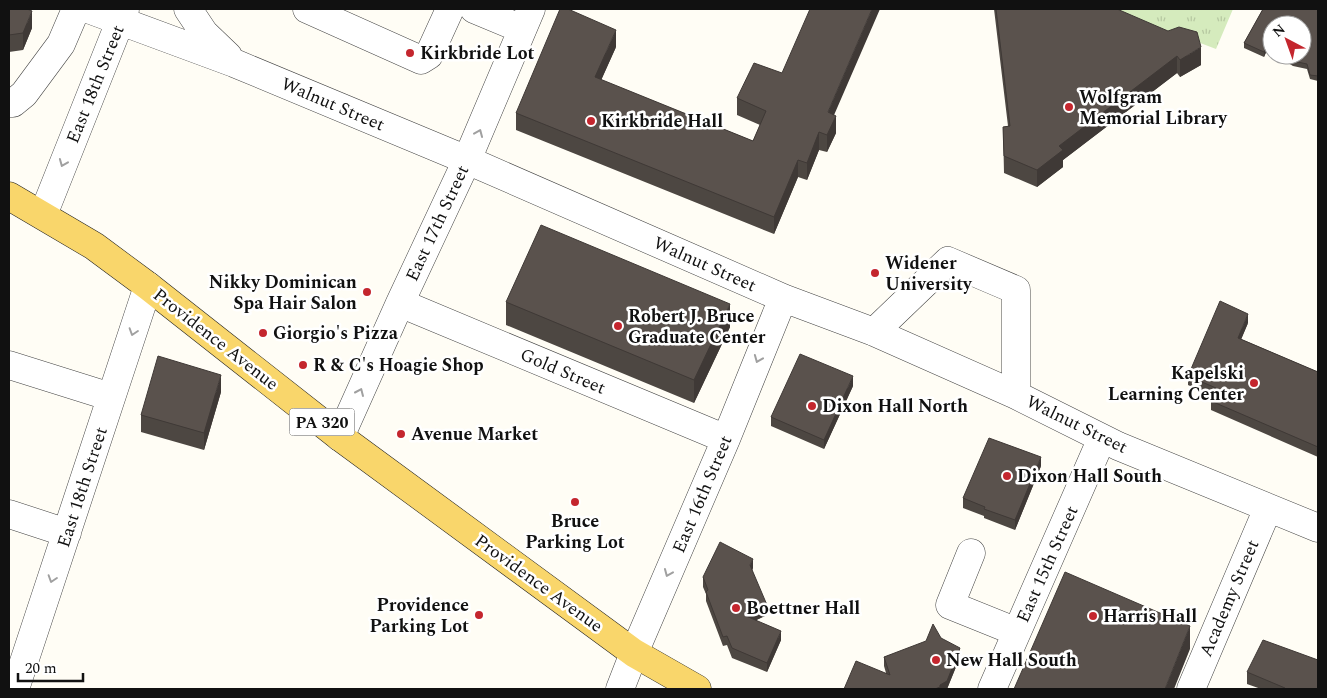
<svg xmlns="http://www.w3.org/2000/svg" width="1327" height="698" font-family="Spectral,serif">
	<defs>
		<pattern id="park-tufts" width="24" height="20" patternUnits="userSpaceOnUse" patternTransform="scale(1.25)"><rect width="24" height="20" fill="#d5ebbd"/><path d="M3 7l-1-3M5 7V3M7 7l1-3M15 17l-1-3M17 17v-4M19 17l1-3" fill="none" stroke="#b6c8a1"/></pattern>
	</defs>
	<rect width="100%" height="100%" fill="#fffdf5"/>
	<path fill="url(#park-tufts)" d="M1097,9H1233L1216,49L1174,33Z"/>
	<g fill="none" stroke-linecap="round" stroke-linejoin="round">
		<defs>
			<path id="minor" d="M88,9L234,63L467,160L783,298L874,332L1016,395L1118,446L1318,528
				M188,9L204,33L228,56
				M307,9L421,60L429,55L450,9
				M474,9L522,29
				M9,103H13L24,94L61,44L76,9
				M43,215L125,9
				M400,303L726,439
				M874,332L948,261L1016,290V395
				M9,365L111,397
				M340,437L400,303L467,160L531,9
				M9,514L67,533
				M971,553L950,605L1017,632
				M15,689L148,286
				M620,689L634,653L726,439L783,298
				M992,689L1102,438
				M1191,689L1268,508"/>
			<path id="major" d="M9,196L94,246L148,286L340,437L634,653L697,689"/>
		</defs>
		<use href="#minor" stroke="#444" stroke-width="29"/>
		<use href="#major" stroke="#222" stroke-width="29"/>
		<use href="#minor" stroke="#fff" stroke-width="28"/>
		<use href="#major" stroke="#f9d66b" stroke-width="28"/>
	</g>
	<path fill="#4d4742" d="M9,9L32,28L23,50L9,52Z
		M994,9H1117L1201,65L1180,77L1177,73L1063,160V167L1037,187L1004,173L1003,127L1008,126Z
		M1263,9H1318V81L1310,79L1307,69L1293,66L1275,55H1302V25H1272V53L1267,50L1264,57L1244,48V43Z
		M616,47L601,80L753,141L760,125L737,115V98L834,115L836,133L827,152L819,150L807,180L798,177L774,234L516,130V113Z
		M506,302L730,327L694,403L506,325Z
		M1248,323L1241,339L1318,372V457L1211,410V401L1213,396L1188,385V376Z
		M853,386L824,449L771,426V417Z
		M221,392L204,450L141,432V415Z
		M1041,466L1015,530L984,518V516L963,508V498Z
		M753,568L752,570L767,615L756,620L781,640L767,672L732,658L727,645L723,646L706,601V594L703,587V577Z
		M941,638L960,657L947,689H844L886,673L884,666V657Z
		M1247,672L1318,689H1261L1247,684Z"/>
	<path fill="#3f3936" d="M872,9H880L828,129V112Z
		M32,11V28L23,50V33Z
		M616,30V47L595,94V77Z
		M1267,46V50L1264,57V52Z
		M1201,47V65L1180,77V60Z
		M1177,56V73L1063,160V167L1037,187V170L1059,146Z
		M836,116V133L827,152V135Z
		M819,132V150L807,180V163Z
		M798,160V177L774,234V217Z
		M730,304V327L694,403V380Z
		M1248,314V323L1238,347V338Z
		M221,375V392L204,450V433Z
		M853,376V386L824,449V440Z
		M1041,457V466L1015,530V520Z
		M753,559V568L750,575V565Z
		M767,605V615L746,625V616Z
		M1190,626V649L1174,689H1165Z
		M781,631V640L767,672V663Z
		M960,648V657L947,689H935Z"/>
	<path fill="#5a524d" stroke="#3f3936" d="M9,9H27L32,11L23,33L9,35Z
		M560,9H568L616,30L595,77L753,141L766,111L737,98L754,63L782,73L810,9H872L828,112L836,116L827,135L819,132L807,163L798,160L774,217L516,113Z
		M996,9H1117L1168,31L1179,27L1197,32L1201,47L1180,60L1177,56L1059,146L1063,150L1037,170L1004,156L1003,127L1010,126Z
		M1263,9H1318V76L1310,75L1307,64L1293,61L1283,55H1302V25H1272V48L1267,46L1264,52L1244,43Z
		M541,225L730,304L694,380L506,302Z
		M1220,301L1248,314L1238,338L1318,372V447L1211,401L1216,388L1188,376Z
		M800,354L853,376L824,440L771,417Z
		M158,356L221,375L204,433L141,415Z
		M989,438L1041,457L1015,520L984,509L985,507L963,498Z
		M720,542L753,559L750,565L767,605L746,616L781,631L767,663L732,648L727,636L723,637L706,592L708,590L703,577Z
		M1065,572L1190,626L1165,689H1014Z
		M933,624L941,638L960,648L947,681L940,685V687L935,689H844L856,661L890,675L884,657L926,641Z
		M1263,640L1318,660V689H1285V688L1247,672Z"/>
	<defs><path id="oneway-chevron" d="M-2-3.5L2.5 0L-2 3.5" fill="none" stroke-width="1.6" stroke-linecap="round" stroke-linejoin="round" transform="scale(1.25)"/></defs>
	<g stroke="#a0a0a0">
		<use href="#oneway-chevron" transform="translate(479 133) rotate(-67)"/>
		<use href="#oneway-chevron" transform="translate(63 163) rotate(112)"/>
		<use href="#oneway-chevron" transform="translate(133 332) rotate(108)"/>
		<use href="#oneway-chevron" transform="translate(758 359) rotate(112)"/>
		<use href="#oneway-chevron" transform="translate(360 392) rotate(-66)"/>
		<use href="#oneway-chevron" transform="translate(668 573) rotate(113)"/>
		<use href="#oneway-chevron" transform="translate(52 579) rotate(108)"/>
	</g>
	<g fill="#c4262e" stroke="#fff" stroke-width="2">
		<circle cx="410" cy="53" r="5"/>
		<circle cx="1069" cy="107" r="5"/>
		<circle cx="591" cy="121" r="5"/>
		<circle cx="875" cy="273" r="5"/>
		<circle cx="367" cy="292" r="5"/>
		<circle cx="618" cy="326" r="5"/>
		<circle cx="263" cy="333" r="5"/>
		<circle cx="303" cy="365" r="5"/>
		<circle cx="1254" cy="383" r="5"/>
		<circle cx="812" cy="406" r="5"/>
		<circle cx="401" cy="434" r="5"/>
		<circle cx="1007" cy="476" r="5"/>
		<circle cx="575" cy="502" r="5"/>
		<circle cx="736" cy="608" r="5"/>
		<circle cx="479" cy="615" r="5"/>
		<circle cx="1093" cy="616" r="5"/>
		<circle cx="936" cy="660" r="5"/>
	</g>
	<g text-anchor="middle" stroke-width="5" stroke-linejoin="round" paint-order="stroke">
		<rect fill="#fff" stroke="#585858" stroke-width="1" x="289.5" y="408.5" width="65" height="27" rx="4"/>
		<g font-size="16" font-weight="bold" fill="#111">
			<text x="322" y="428">PA 320</text>
		</g>
		<g font-size="18" font-weight="bold" fill="#111" stroke="#fff" text-anchor="start">
			<text x="420" y="59">Kirkbride Lot</text>
			<text x="1079" y="103">Wolfgram<tspan x="1079" dy="21">Memorial Library</tspan></text>
			<text x="601" y="127">Kirkbride Hall</text>
			<text x="885" y="269">Widener<tspan x="885" dy="21">University</tspan></text>
			<text x="357" y="288" text-anchor="end">Nikky Dominican<tspan x="357" dy="21">Spa Hair Salon</tspan></text>
			<text x="628" y="322">Robert J. Bruce<tspan x="628" dy="21">Graduate Center</tspan></text>
			<text x="273" y="339">Giorgio's Pizza</text>
			<text x="313" y="371">R &amp; C's Hoagie Shop</text>
			<text x="1244" y="379" text-anchor="end">Kapelski<tspan x="1244" dy="21">Learning Center</tspan></text>
			<text x="822" y="412">Dixon Hall North</text>
			<text x="411" y="440">Avenue Market</text>
			<text x="1017" y="482">Dixon Hall South</text>
			<text x="575" y="527" text-anchor="middle">Bruce<tspan x="575" dy="21">Parking Lot</tspan></text>
			<text x="469" y="611" text-anchor="end">Providence<tspan x="469" dy="21">Parking Lot</tspan></text>
			<text x="746" y="614">Boettner Hall</text>
			<text x="1103" y="622">Harris Hall</text>
			<text x="946" y="666">New Hall South</text>
		</g>
		<g font-size="18" fill="#111" stroke="#fff">
			<text transform="translate(95 84) rotate(-68)" y="6">East 18th Street</text>
			<text transform="translate(333 104) rotate(23)" y="6">Walnut Street</text>
			<text transform="translate(437 223) rotate(-65)" y="6">East 17th Street</text>
			<text transform="translate(705 264) rotate(24)" y="6">Walnut Street</text>
			<text transform="translate(216 339) rotate(38)" y="6">Providence Avenue</text>
			<text transform="translate(563 371) rotate(23)" y="6">Gold Street</text>
			<text transform="translate(1077 424) rotate(26)" y="6">Walnut Street</text>
			<text transform="translate(82 487) rotate(-72)" y="6">East 18th Street</text>
			<text transform="translate(702 494) rotate(-67)" y="6">East 16th Street</text>
			<text transform="translate(1047 564) rotate(-66)" y="6">East 15th Street</text>
			<text transform="translate(539 583) rotate(36)" y="6">Providence Avenue</text>
			<text transform="translate(1229 598) rotate(-67)" y="6">Academy Street</text>
		</g>
	</g>
	<rect width="1327" height="698" fill="none" stroke="#111111" stroke-width="20"/>
	<g transform="translate(1287 40) rotate(319)"><circle r="24" fill="#ffffff" stroke="#a0a0a0"/>
	<path d="M0-4L9 19L0 12L-9 19Z" fill="#c4262e"/>
	<text y="-8" font-size="14" font-weight="bold" text-anchor="middle" fill="#111111">N</text>
	</g>
	<path d="M18 673v8h65v-8" fill="none" stroke="#111111" stroke-width="2.5"/>
	<text x="25" y="673" font-size="15" fill="#111111" stroke="#ffffff" stroke-width="4" paint-order="stroke">20 m</text>
</svg>
